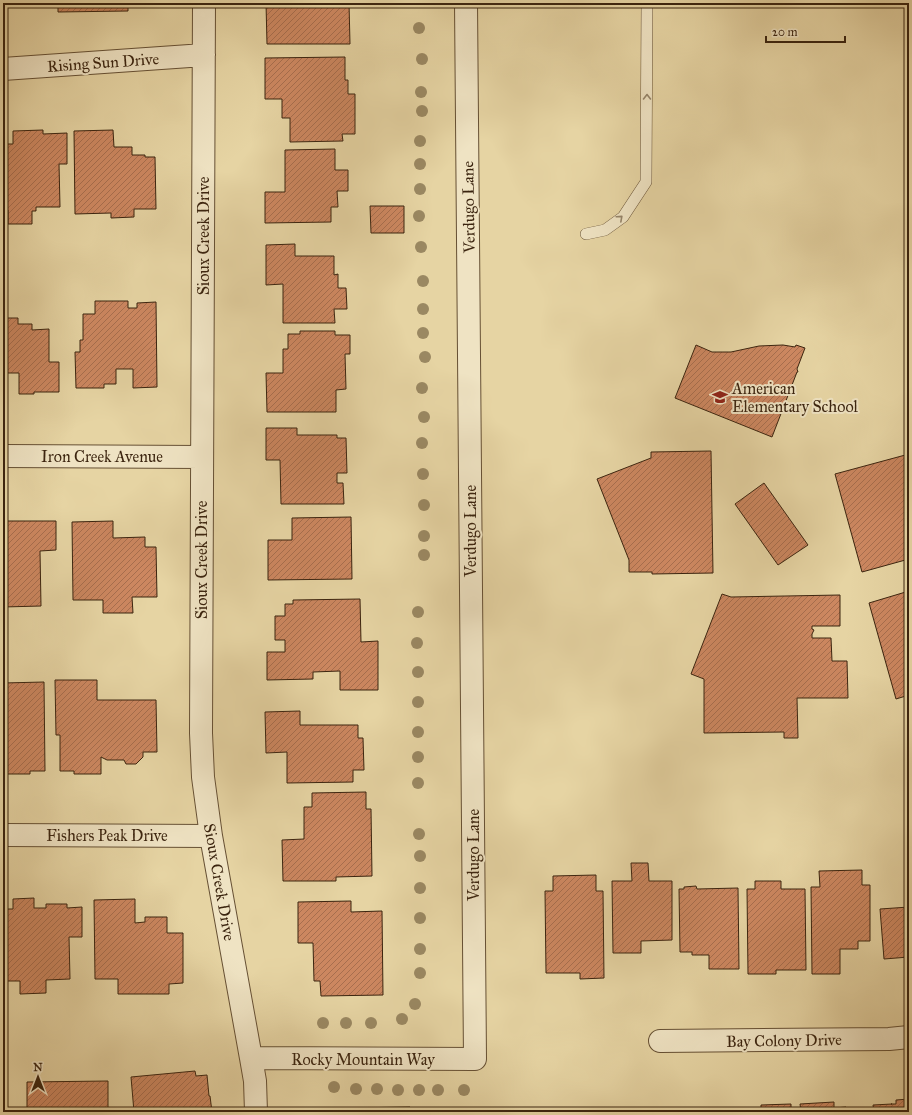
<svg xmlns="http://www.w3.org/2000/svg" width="912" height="1115" font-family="'IM FELL Great Primer',serif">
	<defs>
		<pattern id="building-hatch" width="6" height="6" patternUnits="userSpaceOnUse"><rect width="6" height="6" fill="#cc8760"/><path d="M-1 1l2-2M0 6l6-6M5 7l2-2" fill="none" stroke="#a76e4e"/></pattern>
	</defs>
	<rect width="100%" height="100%" fill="#e6d4a3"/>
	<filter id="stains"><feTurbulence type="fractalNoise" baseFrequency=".005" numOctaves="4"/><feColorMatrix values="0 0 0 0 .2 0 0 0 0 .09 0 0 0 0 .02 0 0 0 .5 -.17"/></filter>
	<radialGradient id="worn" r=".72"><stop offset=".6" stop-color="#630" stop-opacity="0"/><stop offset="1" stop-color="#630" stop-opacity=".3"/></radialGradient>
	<path fill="url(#building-hatch)" stroke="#3b240f" d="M58,3H132V6H128V11L58,12Z
		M266,3H349L350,44H267Z
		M345,57V80H348V94H355V134H342L343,141L290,142V118H282V99H265V58Z
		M43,130V134L67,133V164H59L60,207H36V211H32V224H8V210H3V144H13V131Z
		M113,130L114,147H132V155H145V157H155L156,209H134V217L111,218V213L75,214L74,131Z
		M335,149V170H348V191H337L338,207H331V222L265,223V192H285V150Z
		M370,206H404V233H371Z
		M295,244V256H334V275L338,274V288H346L347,309H334L335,323H283V284L266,285V245Z
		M95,301H128V308H137V303L156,302L157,387L133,388V369H116V384H104V388H76L75,352H80V340H83V314H95Z
		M3,318H18V324H32V330L49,329V362H59V392H34V394H19V373H3Z
		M300,331H335V335H350V354H345L346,389L336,390V412H267L266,373H283V349H288V334H300Z
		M696,345L712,352H731L759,346L783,345L795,347L796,345L805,348L797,369L798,372H797L772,437L675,398Z
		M266,428H297V435H337V438H346L347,473H337V483H343L344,504H281L280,460H266Z
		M711,451L713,573L652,574V572H629V560L597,479L651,458V452Z
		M909,454V559L862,572L835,474Z
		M764,483L808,545L778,565L735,504Z
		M351,517L352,579L268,580V540H292V518Z
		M3,521H56V550L40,551L41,606L3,607Z
		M113,521V538L145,537V547H156L157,597H132L133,613H103V600H73L72,522Z
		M909,591V695L896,699L869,603Z
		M722,594L731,597L840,595V626H812V629L814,630L812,634V638H831L832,661H847L848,698H797L798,738H784V732L704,733V679L691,674Z
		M360,599L361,642L378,641V690H340V671L313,672V679L267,680V652H285V640H275V616H285V604H293V600Z
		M55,680H97V700H156L157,752H143V757L136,764H126L124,760H107L101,757V774H74V771H60V735H56Z
		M44,682L45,771H30V774H4L3,683Z
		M300,711V725H358V738H363L364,770H353V782L287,783V752L266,753L265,712Z
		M366,792V809H371L372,876L336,877V881H283L282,840L304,839V807H312V793Z
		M631,863H648L649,881H672V940L641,941V953H613L612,881H632Z
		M862,870V885H870V941H858V949H840V974H812L811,887H820L819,871Z
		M596,875V891H603L604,978L580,979V973H546L545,891H553V876Z
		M755,881H781V889H805L806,970H776V974H748L747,889H755Z
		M696,886L697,889L738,888L739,969H709V955H692V952H680L679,889H684V887Z
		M34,898V908H46V904H67V908L82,907V937H69L70,979L46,980V993L20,994V981H3V918H6L5,909H13V899Z
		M135,899V923L145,922V917H167V933H183V983L169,984V994H118V979H95L94,900Z
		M351,901V912L382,911L383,995L321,996L320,981H314L313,943H298V902Z
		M909,907V957L884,959L880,909Z
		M195,1071L196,1076L207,1075L209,1096H210L212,1112H134L131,1077Z
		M108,1081V1112H27V1082Z
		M909,1099V1112H874L873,1105L892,1104H891H896V1100Z
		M834,1102V1108L846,1107V1112H801L800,1104Z
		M791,1104V1112H761V1105Z
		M410,1107V1112H346V1108Z"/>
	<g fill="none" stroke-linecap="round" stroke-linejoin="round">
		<defs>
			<path id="lane" d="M586,234L605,230L623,217L646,182L647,3"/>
			<path id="street" d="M204,3L201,733L203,777L211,836L251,1058L255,1081L256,1112
				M3,69L204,55
				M3,456L202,457
				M3,835L211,836
				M660,1041L889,1039L909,1037
				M251,1058L475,1059L466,3"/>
		</defs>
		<use href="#lane" stroke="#665034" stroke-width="12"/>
		<use href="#street" stroke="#665034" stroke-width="24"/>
		<use href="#lane" stroke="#efe3c3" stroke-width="11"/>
		<use href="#street" stroke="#efe3c3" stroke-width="22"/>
	</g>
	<g fill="#9a8862">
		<circle cx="419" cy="28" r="6"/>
		<circle cx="422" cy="59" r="6"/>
		<circle cx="421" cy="92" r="6"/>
		<circle cx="422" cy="111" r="6"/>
		<circle cx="420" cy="141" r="6"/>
		<circle cx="420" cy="164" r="6"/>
		<circle cx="420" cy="189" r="6"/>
		<circle cx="419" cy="216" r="6"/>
		<circle cx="421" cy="247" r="6"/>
		<circle cx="423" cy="281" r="6"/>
		<circle cx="423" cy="309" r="6"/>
		<circle cx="423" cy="333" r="6"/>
		<circle cx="425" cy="357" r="6"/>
		<circle cx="422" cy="388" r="6"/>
		<circle cx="424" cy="417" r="6"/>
		<circle cx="422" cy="443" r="6"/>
		<circle cx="423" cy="474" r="6"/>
		<circle cx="424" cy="505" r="6"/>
		<circle cx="424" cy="536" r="6"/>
		<circle cx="424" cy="555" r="6"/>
		<circle cx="418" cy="612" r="6"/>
		<circle cx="417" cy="643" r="6"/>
		<circle cx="418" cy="672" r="6"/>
		<circle cx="418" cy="702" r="6"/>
		<circle cx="418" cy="732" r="6"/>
		<circle cx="418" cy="757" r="6"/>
		<circle cx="418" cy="783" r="6"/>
		<circle cx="419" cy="834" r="6"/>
		<circle cx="420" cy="856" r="6"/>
		<circle cx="420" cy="888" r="6"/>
		<circle cx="420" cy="918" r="6"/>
		<circle cx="420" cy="949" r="6"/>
		<circle cx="420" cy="973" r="6"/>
		<circle cx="415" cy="1004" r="6"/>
		<circle cx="402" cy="1019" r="6"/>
		<circle cx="323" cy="1023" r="6"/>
		<circle cx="346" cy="1023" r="6"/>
		<circle cx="371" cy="1023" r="6"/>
		<circle cx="334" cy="1087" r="6"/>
		<circle cx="356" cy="1089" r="6"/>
		<circle cx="377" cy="1089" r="6"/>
		<circle cx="398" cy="1090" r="6"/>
		<circle cx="419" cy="1090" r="6"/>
		<circle cx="438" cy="1090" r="6"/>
		<circle cx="464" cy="1090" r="6"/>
	</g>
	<defs><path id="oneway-chevron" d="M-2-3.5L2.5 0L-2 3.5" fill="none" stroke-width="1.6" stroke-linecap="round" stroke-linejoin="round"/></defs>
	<g stroke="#958469">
		<use href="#oneway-chevron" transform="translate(647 97) rotate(-90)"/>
		<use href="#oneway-chevron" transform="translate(620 218) rotate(-42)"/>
	</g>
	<defs>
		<symbol id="school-bare" viewBox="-9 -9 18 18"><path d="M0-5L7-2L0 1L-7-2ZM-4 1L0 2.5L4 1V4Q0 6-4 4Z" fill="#8f2418" stroke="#efe3c3" stroke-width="2.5" paint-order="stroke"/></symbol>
	</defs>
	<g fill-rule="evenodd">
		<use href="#school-bare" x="709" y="386" width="22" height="22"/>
	</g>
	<g text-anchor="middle" stroke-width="4" stroke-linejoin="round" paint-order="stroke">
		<g font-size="16" fill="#3b240f" stroke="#efe3c3">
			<text transform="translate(103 62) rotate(-4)" y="6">Rising Sun Drive</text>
			<text transform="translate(468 207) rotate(-91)" y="6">Verdugo Lane</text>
			<text transform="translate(203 236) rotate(-90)" y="6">Sioux Creek Drive</text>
			<text x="102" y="462">Iron Creek Avenue</text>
			<text transform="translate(470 531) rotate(-90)" y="6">Verdugo Lane</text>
			<text transform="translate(201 560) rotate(-90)" y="6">Sioux Creek Drive</text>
			<text x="107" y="841">Fishers Peak Drive</text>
			<text transform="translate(473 855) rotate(-90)" y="6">Verdugo Lane</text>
			<text transform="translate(220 882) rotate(80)" y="6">Sioux Creek Drive</text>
			<text transform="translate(784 1040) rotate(-1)" y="6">Bay Colony Drive</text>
			<text x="363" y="1065">Rocky Mountain Way</text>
		</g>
		<g font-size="16" fill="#3b240f" stroke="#efe3c3" text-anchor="start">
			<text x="732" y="394">American<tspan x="732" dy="18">Elementary School</tspan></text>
		</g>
	</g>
	<rect width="912" height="1115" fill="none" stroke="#e6d4a3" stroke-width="16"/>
	<rect x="4" y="4" width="904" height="1107" fill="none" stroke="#3b240f" stroke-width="2"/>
	<rect x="8" y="8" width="896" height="1099" fill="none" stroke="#3b240f"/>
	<g transform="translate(38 1077)" stroke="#efe3c3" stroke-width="3" paint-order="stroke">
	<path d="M0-3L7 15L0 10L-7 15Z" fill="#3b240f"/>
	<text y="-6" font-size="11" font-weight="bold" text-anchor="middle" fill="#3b240f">N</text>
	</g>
	<path d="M766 36v6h79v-6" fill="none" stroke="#3b240f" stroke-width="2"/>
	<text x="772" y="36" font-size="12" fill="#3b240f" stroke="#efe3c3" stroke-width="3" paint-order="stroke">20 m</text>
	<rect width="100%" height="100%" filter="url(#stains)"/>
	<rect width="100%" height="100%" fill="url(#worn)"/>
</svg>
